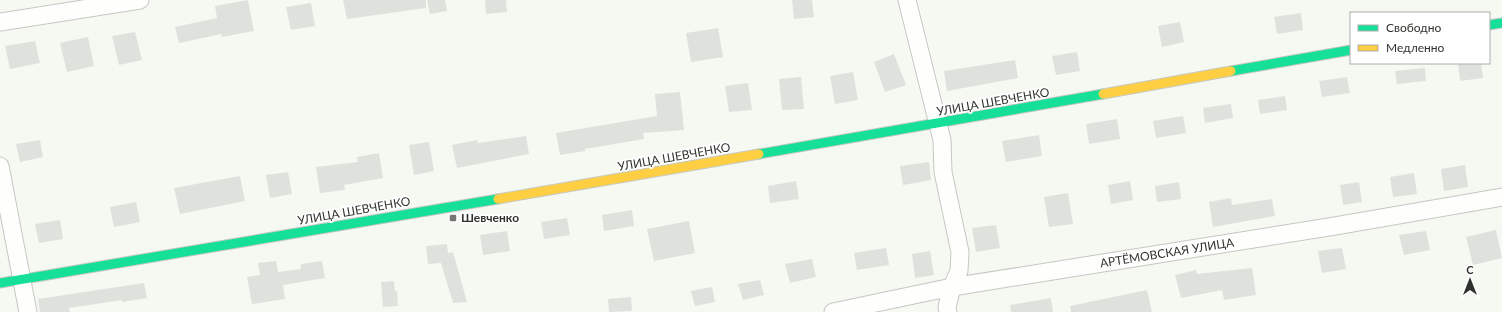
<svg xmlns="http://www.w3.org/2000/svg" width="1502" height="312" font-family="Lato,sans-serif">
	<rect width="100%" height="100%" fill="#f5f9f2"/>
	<path fill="#dee2dc" d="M248,0L254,31L222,37L221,34L179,43L175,27L217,18L215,6Z
		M343,0H426V8L347,19Z
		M427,0H445L447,11L430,14Z
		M485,0H506L507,12L486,14Z
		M792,0H812L814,17L794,19Z
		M311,3L315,26L291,30L286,7Z
		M1301,13L1303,30L1277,34L1274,17Z
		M1180,22L1184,42L1162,47L1158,26Z
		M718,28L723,57L691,62L686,33Z
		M135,32L142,60L119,65L112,36Z
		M88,37L94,66L67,72L60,43Z
		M35,41L40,63L10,69L5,46Z
		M1077,52L1080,71L1056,75L1052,56Z
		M894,54L906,85L885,92L874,62Z
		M1015,60L1018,78L947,91L944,71Z
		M1458,63H1481L1483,78L1460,81Z
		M1425,68L1426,81L1397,84L1395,71Z
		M853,72L858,100L835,104L830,76Z
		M801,77L804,109L782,110L779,79Z
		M1347,77L1350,93L1322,97L1319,81Z
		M748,83L752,110L729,112L725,86Z
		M680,92L684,130L643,133L644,139L585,149V151L560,155L556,133L657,116L655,94Z
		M1285,96L1287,110L1260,114L1258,100Z
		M1231,104L1233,118L1205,123L1203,108Z
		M1183,116L1186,133L1156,138L1153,121Z
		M1117,119L1120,139L1089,144L1086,124Z
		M1039,135L1042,156L1006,162L1002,141Z
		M526,136L529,154L457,168L452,145L477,140L478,143Z
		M40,140L43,157L20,162L16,144Z
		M429,142L434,171L414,175L409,145Z
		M379,153L383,178L344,185L345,190L320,193L316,167L358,162L357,157Z
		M929,162L931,180L903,185L900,166Z
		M1465,165L1468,187L1444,191L1441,169Z
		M288,172L292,194L270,198L266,175Z
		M1414,173L1417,194L1393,197L1390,177Z
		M240,176L245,201L180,214L174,188Z
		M796,181L799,199L770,203L768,186Z
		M1130,181L1133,200L1111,204L1108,185Z
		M1179,182L1181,199L1157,202L1155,186Z
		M1359,182L1362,202L1343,205L1340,185Z
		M1068,193L1073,224L1049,227L1044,197Z
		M1231,198L1232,205L1272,199L1275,216L1213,227L1209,202Z
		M136,202L140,222L114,227L110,207Z
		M632,210L634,226L604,231L602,215Z
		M567,218L570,235L544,239L541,222Z
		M60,220L63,239L39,243L35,224Z
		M689,221L695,253L654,261L647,229Z
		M996,225L1000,248L976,252L972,228Z
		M1496,230L1502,258L1473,265L1466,237Z
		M507,231L510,251L483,255L480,235Z
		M1426,231L1430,250L1404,255L1399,235Z
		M447,244L448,253L453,252L467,302L453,303L441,263L428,264L426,246Z
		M886,248L889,265L857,270L854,253Z
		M1342,248L1346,269L1322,273L1318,251Z
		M930,251L934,275L915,278L912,254Z
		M812,259L816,277L790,283L785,264Z
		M276,261L278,272L301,269V264L322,261L325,278L283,285L285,299L252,304L247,277L260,275L258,263Z
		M1252,268L1256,295L1224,300L1222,290L1181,298L1175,275L1196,270L1197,274Z
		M760,280L764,295L743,300L738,284Z
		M394,281L395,291H397L398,306L383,307L381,282Z
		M144,283L147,298L122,302V300L69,308L70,312H40L38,299Z
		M712,287L715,302L695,306L691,291Z
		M1147,290L1152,312H1071L1070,306Z
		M631,297L632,311L609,312L608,299Z
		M1051,298L1053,312H1011L1010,305Z"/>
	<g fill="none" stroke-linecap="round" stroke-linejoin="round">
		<defs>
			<path id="street" d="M907,0L942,140L943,172L960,252L959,271L952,287L947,307L948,312
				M0,22L140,0
				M0,166L28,312
				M833,312L952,287L1335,226L1502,197"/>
			<path id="fast" d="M1489,25L1502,23
				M1231,71L1351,50
				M759,154L1103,94
				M0,283L498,199"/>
			<path id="slow" d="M1103,94L1231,71
				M498,199L759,154"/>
		</defs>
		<use href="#street" stroke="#c5c8c2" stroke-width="19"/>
		<use href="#fast" stroke="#c5c8c2" stroke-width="11"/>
		<use href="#slow" stroke="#c5c8c2" stroke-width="11"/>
		<use href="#street" stroke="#fefefd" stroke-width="17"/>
		<use href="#fast" stroke="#16e098" stroke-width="9"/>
		<use href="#slow" stroke="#ffcf43" stroke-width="9"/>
	</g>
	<rect fill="#757872" stroke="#fff" stroke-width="1.5" x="449" y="214" width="8" height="8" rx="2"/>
	<g text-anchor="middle" stroke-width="3.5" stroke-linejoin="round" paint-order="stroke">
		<g font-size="12" fill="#30332d" stroke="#fff">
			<text transform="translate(993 102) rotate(-10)" y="4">УЛИЦА ШЕВЧЕНКО</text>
			<text transform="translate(674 157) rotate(-10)" y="4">УЛИЦА ШЕВЧЕНКО</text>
			<text transform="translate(354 211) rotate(-10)" y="4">УЛИЦА ШЕВЧЕНКО</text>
			<text transform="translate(1167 253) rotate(-9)" y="4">АРТЁМОВСКАЯ УЛИЦА</text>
		</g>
		<g font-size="12" font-weight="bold" fill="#30332d" stroke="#fff" text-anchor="start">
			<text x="461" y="222">Шевченко</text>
		</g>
	</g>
	<rect x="1350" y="12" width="140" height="52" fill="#ffffff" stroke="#acadab"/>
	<rect x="1358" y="25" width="20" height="6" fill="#16e098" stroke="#acadab"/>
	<text x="1386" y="32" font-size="12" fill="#30332d">Свободно</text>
	<rect x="1358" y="45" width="20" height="6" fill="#ffcf43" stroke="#acadab"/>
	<text x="1386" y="52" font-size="12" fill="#30332d">Медленно</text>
	<g transform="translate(1470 280)" stroke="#ffffff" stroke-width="3" paint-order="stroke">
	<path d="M0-3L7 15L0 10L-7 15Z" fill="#30332d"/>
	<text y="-6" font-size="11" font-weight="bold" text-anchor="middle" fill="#30332d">С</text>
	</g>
</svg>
